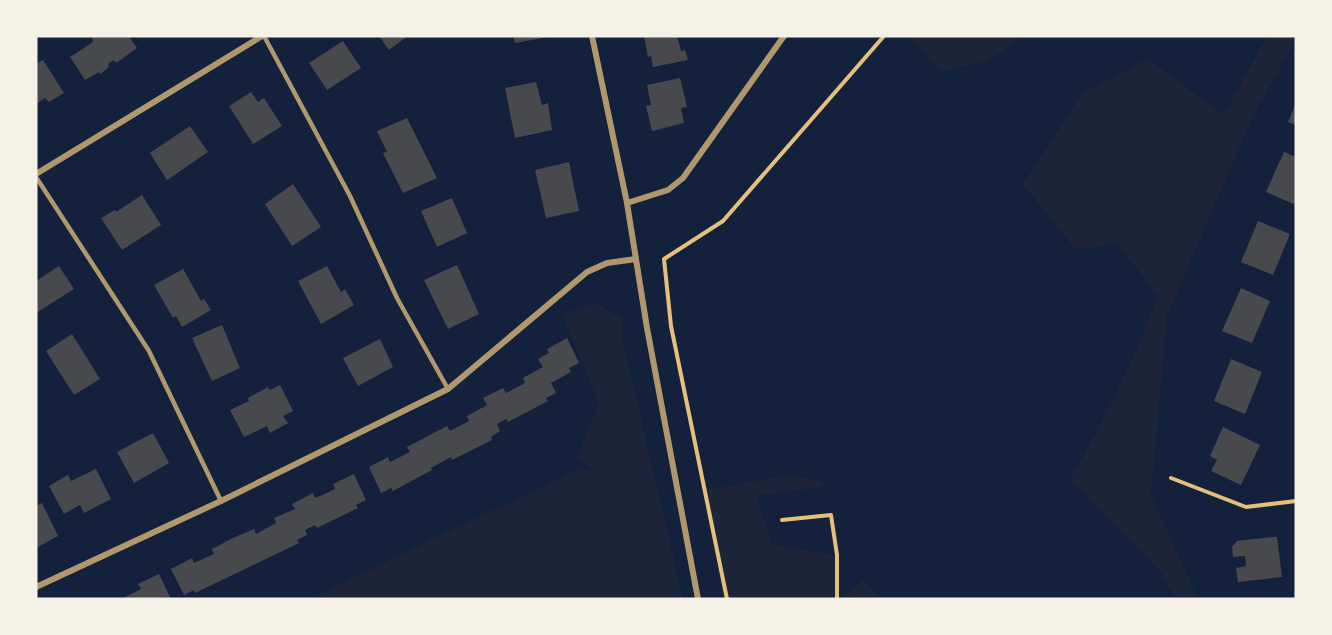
<svg xmlns="http://www.w3.org/2000/svg" width="1332" height="635" font-family="'Roboto Serif',serif">
	<rect width="100%" height="100%" fill="#14213d"/>
	<path fill="#1d2539" d="M908,36H1025L988,61L942,72Z
		M1267,36H1296V40L1253,116L1167,316L1151,495L1198,599H1176L1159,569L1070,479C1105,420 1134,360 1158,296L1117,243L1076,250L1023,184L1083,92L1148,59L1224,115Z
		M595,303L623,319L621,333L683,599H309L581,468L594,471L577,457L599,403L562,314Z
		M786,475L818,480L826,486L756,496L772,545L837,555V599H723L706,490Z
		M863,580L881,598L885,599H841Z"/>
	<path fill="#48494c" d="M92,36H129L137,48L116,63L114,60L109,63L108,68L100,74L99,72L85,80L70,57L93,42Z
		M379,36H408L389,50Z
		M513,36H548V37L515,43Z
		M644,36H677L681,51L685,50L688,60L653,67L651,56L648,57Z
		M343,41L361,68L327,90L309,63Z
		M43,60L64,93L49,102L45,98L36,104V64Z
		M680,78L687,107L681,108L684,123L652,131L646,106L651,105L647,85Z
		M536,82L542,105L548,103L552,130L515,138L505,88Z
		M251,92L258,102L264,98L282,126L253,144L229,106Z
		M1296,103V125L1288,122Z
		M407,118L437,178L403,193L383,153L387,152L377,131Z
		M190,126L208,152L167,180L150,153Z
		M1284,152L1296,157V205L1266,192Z
		M569,162L579,211L546,218L535,170Z
		M293,184L321,227L292,246L265,204Z
		M142,195L161,225L122,250L101,218L115,210L116,212Z
		M452,198L467,233L437,247L421,211Z
		M1258,221L1290,234L1273,275L1241,262Z
		M457,265L479,314L448,329L424,280Z
		M59,266L74,289L36,313V281Z
		M327,266L341,292L345,289L354,305L321,324L298,281Z
		M183,269L201,301L204,299L211,310L182,327L176,316L173,318L154,285Z
		M1241,288L1270,301L1252,343L1222,331Z
		M222,325L240,368L212,381L192,338Z
		M72,334L100,379L74,395L46,351Z
		M567,338L579,363L569,368L571,372L551,383L556,393L546,398L548,401L508,422L506,419L497,424L500,431L491,437L492,440L452,460L451,457L431,468L432,470L393,491L391,488L381,493L369,467L388,457L390,462L410,452L407,447L447,426L450,431L469,421L467,416L487,405L483,398L503,388L506,393L525,383L523,378L543,367L538,359L549,353L547,349Z
		M380,339L393,367L358,386L343,358Z
		M1231,359L1262,372L1245,414L1214,401Z
		M280,385L293,411L283,416L288,423L270,433L267,426L244,437L230,410L249,401L248,398L268,387L270,390Z
		M1223,427L1260,445L1241,485L1211,471L1217,460L1210,456Z
		M153,433L169,463L134,483L117,452Z
		M96,469L111,499L84,513L80,505L64,514L49,486L68,475L71,481Z
		M354,474L366,500L356,505L358,508L317,528L315,525L305,530L307,535L297,540L299,543L195,593L194,590L184,595L171,569L192,558L194,563L214,554L212,549L233,538L254,529L256,534L276,523L274,518L295,509L292,504L313,493L315,498L325,494L335,489L333,484Z
		M42,503L58,536L36,548V506Z
		M1272,537H1277L1282,577L1238,582L1236,568L1246,566L1245,556L1233,557L1232,547L1237,541Z
		M159,574L171,599H121L141,589L138,584Z"/>
	<g fill="none" stroke-linecap="round" stroke-linejoin="round">
		<path stroke="#e5c07b" stroke-width="4" d="M1171,478L1246,507L1296,501
			M782,520L831,515L837,555V599
			M727,599L671,326L664,259L723,221L884,36"/>
		<path stroke="#b1986c" stroke-width="4.5" d="M264,36L350,196L397,298L448,389
			M36,177L149,351L221,501"/>
		<path stroke="#b1986c" stroke-width="6" d="M592,36L627,203L647,328L698,599
			M36,174L262,36
			M627,203L668,190L683,178L784,36
			M36,587L221,501L448,389L587,272L607,263L636,259"/>
	</g>
	<rect width="1332" height="635" fill="none" stroke="#f6f1e7" stroke-width="75"/>
</svg>
